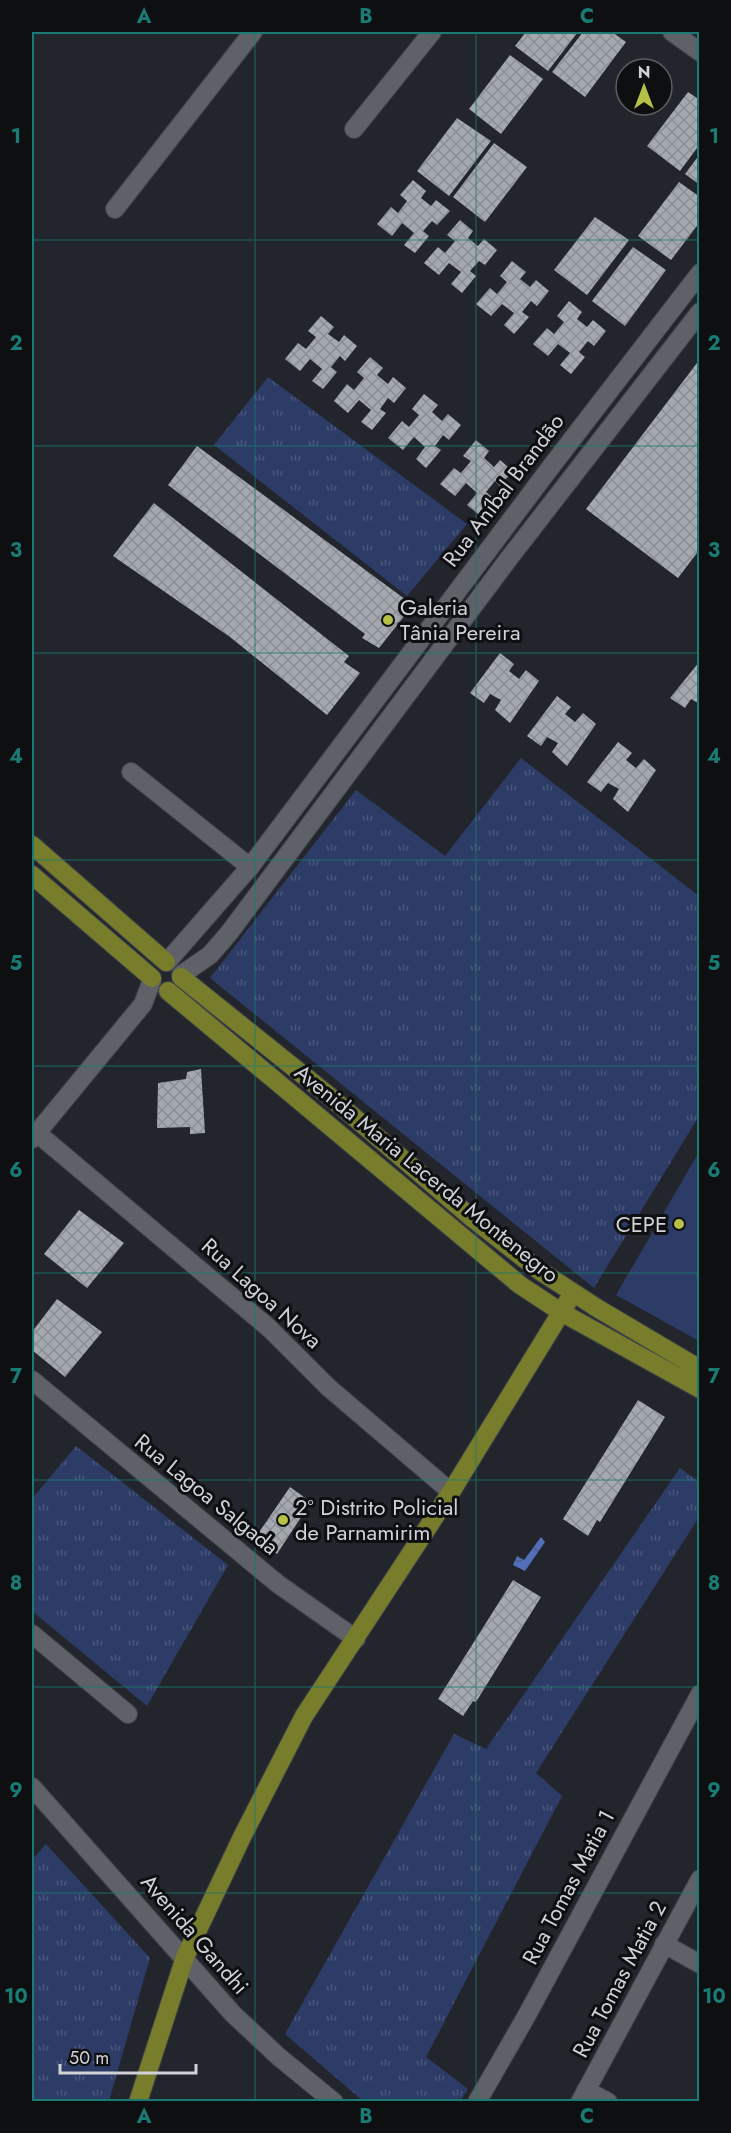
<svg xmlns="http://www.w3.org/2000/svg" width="731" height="2133" font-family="Jost,sans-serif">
	<defs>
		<pattern id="grass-tufts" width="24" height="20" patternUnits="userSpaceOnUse" patternTransform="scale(1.5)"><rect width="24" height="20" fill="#2d3c67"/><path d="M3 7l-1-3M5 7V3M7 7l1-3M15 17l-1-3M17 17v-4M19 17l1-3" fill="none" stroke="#4a577c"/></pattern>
		<pattern id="water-ripples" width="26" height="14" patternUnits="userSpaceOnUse" patternTransform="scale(1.5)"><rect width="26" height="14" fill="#526dba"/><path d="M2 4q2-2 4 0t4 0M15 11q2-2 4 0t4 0" fill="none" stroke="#4a5b89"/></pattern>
		<pattern id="building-cross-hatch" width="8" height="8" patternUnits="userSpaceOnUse" patternTransform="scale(1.5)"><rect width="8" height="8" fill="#a4a8af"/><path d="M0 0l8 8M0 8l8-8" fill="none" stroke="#8b8e93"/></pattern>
	</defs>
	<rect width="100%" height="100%" fill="#23252c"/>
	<path fill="url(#grass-tufts)" d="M268,377L467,524L407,596L214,445Z
		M521,758L699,896V1116L594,1288L210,978L356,790L445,856Z
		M76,1446L228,1565L147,1706L32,1611V1499Z
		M680,1468L699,1482V1517L536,1773L562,1796L426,2057L468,2089L460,2101H363L285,2034L454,1734L486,1749Z
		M46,1844L150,1958L109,2101H32V1860Z"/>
	<path fill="#2d3c67" d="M699,1152V1341L616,1295Z"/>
	<path fill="url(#water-ripples)" d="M541,1537L545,1542L525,1571L513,1565L517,1556L524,1560Z"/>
	<path fill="url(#building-cross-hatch)" d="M526,32H578L548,71L515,46Z
		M583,32H612L626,42L585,97L552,72Z
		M510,55L543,79L501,134L469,109Z
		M688,92L700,100V144L680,171L647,146Z
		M457,118L491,141L449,196L417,171Z
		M494,143L527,167L485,222L453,197Z
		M700,154V185L685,174Z
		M413,180L426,191L421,198L431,206L436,200L450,211L437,225L432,221L423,231L429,236L415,253L404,245L414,233L402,223L392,236L377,224L391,207L398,213L407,201L400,195Z
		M679,182L700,197V222L671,260L638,236Z
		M595,217L629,240L587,295L554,270Z
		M460,220L473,231L468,238L478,246L484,239L497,250L485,265L479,261L470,271L476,276L462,293L451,284L461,272L449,263L439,275L424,263L438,247L445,253L455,241L447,235Z
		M633,247L666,270L625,326L592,301Z
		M512,261L526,272L520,279L530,287L536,280L549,291L537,306L531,301L522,312L529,317L514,334L504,325L514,313L502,304L491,316L476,304L490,288L497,294L507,282L500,276Z
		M569,301L582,312L577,319L587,327L593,320L606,331L594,346L588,341L579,352L585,357L571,374L560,365L570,353L558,344L548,356L533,344L547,328L554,334L564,322L557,316Z
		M321,316L334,327L328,334L339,342L344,335L357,346L345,361L340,356L331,367L337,372L323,389L312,381L322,369L310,359L300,371L285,359L298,343L306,349L316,337L308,331Z
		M370,357L383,368L377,375L388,384L393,377L406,388L394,403L388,398L380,409L386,413L372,430L361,422L371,410L359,400L348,413L334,401L347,384L354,390L364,378L357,372Z
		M700,359V549L678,578L586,509Z
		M424,394L438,405L432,412L442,421L448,414L461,425L449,440L443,435L435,446L441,450L426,468L416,459L425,447L414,437L403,450L388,438L402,421L409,427L419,415L412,409Z
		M476,440L489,451L484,458L494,467L500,460L513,471L500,486L495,481L486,492L492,497L478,514L467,505L477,493L466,483L455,496L440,484L454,468L461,473L471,461L463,456Z
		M197,446L413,605L379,648L362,638L365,634L168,485Z
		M154,503L349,656L344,662L360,673L327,715L230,637L113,556Z
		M500,653L514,664L509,671L519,679L526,670L539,681L510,723L495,710L501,700L490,694L484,703L470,693Z
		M700,661V704L691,699L685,708L670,698Z
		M557,696L571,707L565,714L575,722L583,713L596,724L567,766L552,752L558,743L547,737L541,746L527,736Z
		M618,742L632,753L626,760L636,768L644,759L656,770L628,812L613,799L619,789L608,783L601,792L587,782Z
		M201,1069L205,1133L190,1134V1127L157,1128L158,1083L186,1079L187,1072Z
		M79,1210L124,1243L87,1288L44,1254Z
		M57,1299L102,1332L65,1377L32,1350V1332Z
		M638,1400L665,1417L600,1522L597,1520L588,1536L563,1519Z
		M290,1487L311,1502L277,1554L255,1538Z
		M513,1580L541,1597L476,1702L473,1701L463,1716L438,1699Z"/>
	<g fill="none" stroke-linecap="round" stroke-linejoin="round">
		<defs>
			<path id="street" d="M354,129L432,32
				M115,209L253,32
				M131,772L250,867
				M37,1133L269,1328L328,1387L451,1492
				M32,1139L143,1004L152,980
				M32,1380L278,1584L356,1639
				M32,1634L128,1714
				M32,1787L233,2014L279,2057L334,2102
				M664,1944L700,1964
				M586,2090L608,2102
				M477,2102L527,2015L700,1694
				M580,2102L700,1879"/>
			<path id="secondary" d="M672,32L700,52
				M167,962L250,867L550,468L700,273
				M181,975L210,955L229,933L510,557L700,312"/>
			<path id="primary" d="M32,845L166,962
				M32,875L152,978
				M181,977L328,1095L472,1218L540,1271L597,1308L700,1369
				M168,991L520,1285L561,1312L700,1389
				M138,2102L185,1957L242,1837L304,1716L451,1492L573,1293"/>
		</defs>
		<use href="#street" stroke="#3f4247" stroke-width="20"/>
		<use href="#secondary" stroke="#3f4247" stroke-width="20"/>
		<use href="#primary" stroke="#3f4247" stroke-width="20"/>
		<use href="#street" stroke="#5e6168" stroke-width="18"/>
		<use href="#secondary" stroke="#5e6168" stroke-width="18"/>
		<use href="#primary" stroke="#777d2a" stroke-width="18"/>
	</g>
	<path fill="none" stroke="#197b73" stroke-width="1.5" stroke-opacity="0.55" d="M255,32V2102M476,32V2102M32,240H700M32,446H700M32,653H700M32,860H700M32,1066H700M32,1273H700M32,1480H700M32,1687H700M32,1893H700"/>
	<g fill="#b7c147" stroke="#0d0f11" stroke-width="2">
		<circle cx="388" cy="620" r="6"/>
		<circle cx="679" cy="1224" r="6"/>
		<circle cx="283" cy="1520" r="6"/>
	</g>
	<g text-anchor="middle" stroke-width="6" stroke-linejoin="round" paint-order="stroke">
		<g font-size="22" fill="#d1d2d7" stroke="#0d0f11">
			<text transform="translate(503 490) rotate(-53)" y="8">Rua Aníbal Brandão</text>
			<text transform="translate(427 1173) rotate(39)" y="8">Avenida Maria Lacerda Montenegro</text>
			<text transform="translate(262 1293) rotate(42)" y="8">Rua Lagoa Nova</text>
			<text transform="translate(207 1494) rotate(39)" y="8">Rua Lagoa Salgada</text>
			<text transform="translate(568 1887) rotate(-62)" y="8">Rua Tomas Matia 1</text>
			<text transform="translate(195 1934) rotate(49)" y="8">Avenida Gandhi</text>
			<text transform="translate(619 1979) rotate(-62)" y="8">Rua Tomas Matia 2</text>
		</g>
		<g font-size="22" fill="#d1d2d7" stroke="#0d0f11" text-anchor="start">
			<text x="400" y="615">Galeria<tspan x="400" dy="25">Tânia Pereira</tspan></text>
			<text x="667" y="1232" text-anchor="end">CEPE</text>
			<text x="295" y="1515">2º Distrito Policial<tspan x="295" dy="25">de Parnamirim</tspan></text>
		</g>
	</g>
	<rect width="731" height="2133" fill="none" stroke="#0d0f11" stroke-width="66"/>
	<g transform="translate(644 87)"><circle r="28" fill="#0d0f11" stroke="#5b5d60" stroke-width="1.5"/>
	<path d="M0-4.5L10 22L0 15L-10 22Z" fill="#b7c147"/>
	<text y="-9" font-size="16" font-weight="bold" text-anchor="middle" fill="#d1d2d7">N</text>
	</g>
	<path d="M60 2064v9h136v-9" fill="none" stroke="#d1d2d7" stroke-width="3"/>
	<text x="69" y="2064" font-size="18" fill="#d1d2d7" stroke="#0d0f11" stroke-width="4.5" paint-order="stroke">50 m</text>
	<rect x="33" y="33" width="665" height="2067" fill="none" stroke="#197b73" stroke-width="2"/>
	<g font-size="20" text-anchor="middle" font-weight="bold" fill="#197b73">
		<text x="144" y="23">A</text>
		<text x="366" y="23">B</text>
		<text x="587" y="23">C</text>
		<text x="16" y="143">1</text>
		<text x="714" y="143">1</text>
		<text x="16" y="350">2</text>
		<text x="714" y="350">2</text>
		<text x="16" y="557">3</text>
		<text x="714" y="557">3</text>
		<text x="16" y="763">4</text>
		<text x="714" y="763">4</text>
		<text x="16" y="970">5</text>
		<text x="714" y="970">5</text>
		<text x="16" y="1177">6</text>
		<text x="714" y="1177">6</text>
		<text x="16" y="1383">7</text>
		<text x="714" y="1383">7</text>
		<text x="16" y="1590">8</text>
		<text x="714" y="1590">8</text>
		<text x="16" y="1797">9</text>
		<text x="714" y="1797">9</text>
		<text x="16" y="2003">10</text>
		<text x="714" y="2003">10</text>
		<text x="144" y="2123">A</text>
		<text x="366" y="2123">B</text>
		<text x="587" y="2123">C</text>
	</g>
</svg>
